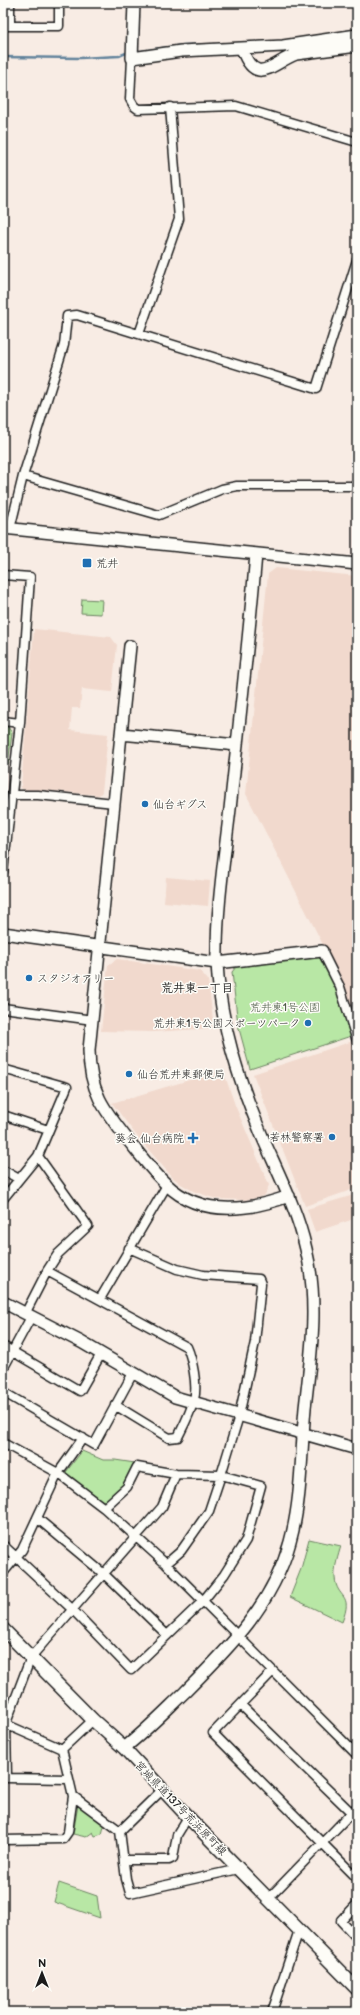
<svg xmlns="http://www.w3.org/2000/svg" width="360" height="2015" font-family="'Balsamiq Sans','Klee One',sans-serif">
	<rect width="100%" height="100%" fill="#f8ece4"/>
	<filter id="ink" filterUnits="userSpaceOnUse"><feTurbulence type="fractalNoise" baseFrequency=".025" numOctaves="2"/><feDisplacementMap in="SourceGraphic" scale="8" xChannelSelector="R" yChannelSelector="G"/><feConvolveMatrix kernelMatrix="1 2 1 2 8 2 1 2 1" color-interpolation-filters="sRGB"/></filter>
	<g filter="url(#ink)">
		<path fill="#f1d9cd" d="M276,568L357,576V1027L339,976L246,794L268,574Z
			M34,629L111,637L117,645L112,692L82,689L80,708H72L70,730L108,734L102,792L99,795L41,790L24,791L21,787Z
			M166,877L210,881L208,906L164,902Z
			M117,959L200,971L208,980L214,1028L153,1032L101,1031L108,965Z
			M353,1041L357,1053V1188L305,1206L253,1074Z
			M223,1070L235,1105L269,1185L265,1195L257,1198L244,1200L216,1199L193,1191L181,1184L172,1177L136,1135L112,1103Z
			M357,1194V1218L315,1232L307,1209Z"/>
		<path fill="#b8e7a5" stroke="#6a8260" d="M82,599L102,600L101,614L81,613Z
			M3,727H8L12,733L8,764L3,763Z
			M315,955C330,961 346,1020 351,1036L250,1069L238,1025L232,972L236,967Z
			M82,1451L103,1460H115L135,1463L126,1482L107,1501H100L66,1476V1472Z
			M309,1539L341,1546C338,1556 334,1568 335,1578C337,1600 354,1592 342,1622L290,1597L301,1569Z
			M78,1805L105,1823L102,1834L95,1836L93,1832L86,1837L73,1834Z
			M59,1883L97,1896L100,1918L54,1902Z"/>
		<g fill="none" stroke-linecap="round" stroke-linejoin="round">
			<path stroke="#63849c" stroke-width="2.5" d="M135,52L183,45L222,44
				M3,57L80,58L119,56L126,53"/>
			<defs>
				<path id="minor" d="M3,26H59V3
					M10,26V3
					M132,58L130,99L134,106L138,109L236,106L357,142
					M139,334L179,219L170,107
					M23,476L159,515L222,489L237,486H357
					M10,529L23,476L64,345L67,316L77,315L316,389L357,260
					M3,575L30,577L20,723L3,872
					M3,721L20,723
					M12,795H38L114,803
					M322,951L340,987L357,1041
					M3,1008L93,1020
					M3,1069L67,1087L38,1156L3,1199
					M3,1115L48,1130
					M3,1170L19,1179
					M47,1271L187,1347C192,1358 198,1386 194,1399C191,1412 184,1425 178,1437L169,1438L115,1405
					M100,1299L167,1185
					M25,1314L47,1271L58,1254L88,1226L38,1156
					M3,1346L80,1391L101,1354
					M3,1369L31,1317
					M3,1392L94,1445L133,1373
					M3,1443L58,1473L104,1508L166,1564L357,1755
					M104,1508L127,1487L137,1467L176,1474L221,1475L239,1416L255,1342L261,1284L259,1279L203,1275L177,1269L129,1248
					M37,1518L104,1574L167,1635
					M3,1545L73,1610L131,1670L203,1601L224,1575L246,1540L261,1486L221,1475L209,1511L181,1551L166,1564
					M3,1573L22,1550L58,1473L83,1438
					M272,1672L213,1733L357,1878
					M241,1705L357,1818
					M93,1720L62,1749L73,1796L120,1831L163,1789
					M3,1723L62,1749
					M69,1779L7,1778L6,1723L31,1657L162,1507L176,1474
					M120,1831L126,1879L130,1893L239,1869
					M3,1840L63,1839L68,1832L73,1796
					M124,1860H169L173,1858L177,1835L188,1817
					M268,1899L357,1807
					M357,1904L341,1921L357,1938
					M272,2012L299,1930"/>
				<path id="tertiary" d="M134,3L132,58L181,51L283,46L357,35
					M242,49C256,88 272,63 296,54L357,46
					M3,528L357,564
					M130,646L89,1050C89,1090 104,1110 128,1140C140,1155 152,1171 166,1184C200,1217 248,1211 289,1196
					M121,734L237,745
					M3,933L217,963L322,951
					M3,1302L81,1342L175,1397L357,1449
					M124,1748C146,1731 165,1711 185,1692C230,1647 273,1604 290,1542C302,1499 301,1452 305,1408C311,1354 319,1302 306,1249C297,1209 278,1173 262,1136C239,1081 220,1023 217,963C216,912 224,860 230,809C239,725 249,639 256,554"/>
				<path id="secondary" d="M3,1629L93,1720L124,1748L188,1817L357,1989"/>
			</defs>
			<use href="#minor" stroke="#1c1c1c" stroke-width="11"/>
			<use href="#tertiary" stroke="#1c1c1c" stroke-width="14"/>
			<use href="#secondary" stroke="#1c1c1c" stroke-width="15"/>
			<use href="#minor" stroke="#fdfcf7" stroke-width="8"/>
			<use href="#tertiary" stroke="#fdfcf7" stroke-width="11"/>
			<use href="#secondary" stroke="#fdfcf7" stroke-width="12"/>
		</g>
	</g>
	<g fill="#1f6fb2" stroke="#fdfcf7" stroke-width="1.5">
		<rect x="82" y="558" width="10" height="10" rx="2"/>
		<circle cx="145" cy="804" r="4"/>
		<circle cx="29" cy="978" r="4"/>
		<circle cx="308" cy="1023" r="4"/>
		<circle cx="129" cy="1074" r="4"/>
		<circle cx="332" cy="1137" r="4"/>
		<path d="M191 1132h4v4h4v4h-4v4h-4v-4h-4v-4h4z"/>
	</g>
	<g text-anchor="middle" stroke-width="3" stroke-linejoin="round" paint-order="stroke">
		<g font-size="11" fill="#1c1c1c" stroke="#fdfcf7" text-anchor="start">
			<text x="96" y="567">荒井</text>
			<text x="153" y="808">仙台ギグス</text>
			<text x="37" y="982">スタジオアリー</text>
			<text x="300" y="1027" text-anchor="end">荒井東1号公園スポーツパーク</text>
			<text x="137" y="1078">仙台荒井東郵便局</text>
			<text x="324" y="1141" text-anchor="end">若林警察署</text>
			<text x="184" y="1142" text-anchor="end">葵会 仙台病院</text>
		</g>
		<g font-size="11" fill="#4b5945" stroke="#fdfcf7">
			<text x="285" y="1011">荒井東1号公園</text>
		</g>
		<g font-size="11" fill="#1c1c1c" stroke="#fdfcf7">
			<text transform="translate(181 1808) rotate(46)" y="4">宮城県道137号荒浜原町線</text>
		</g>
		<g font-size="12" font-weight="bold" fill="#1c1c1c" stroke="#fdfcf7">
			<text x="197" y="992">荒井東一丁目</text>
		</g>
	</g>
	<rect width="360" height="2015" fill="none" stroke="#fdfcf7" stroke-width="16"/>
	<rect x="8" y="8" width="344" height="1999" fill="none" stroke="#1c1c1c" stroke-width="1.5" filter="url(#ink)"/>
	<g transform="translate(42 1973)" stroke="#fdfcf7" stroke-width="3" paint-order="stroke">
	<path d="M0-3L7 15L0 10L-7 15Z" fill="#1c1c1c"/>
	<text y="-6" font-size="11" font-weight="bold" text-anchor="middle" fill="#1c1c1c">N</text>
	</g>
</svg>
